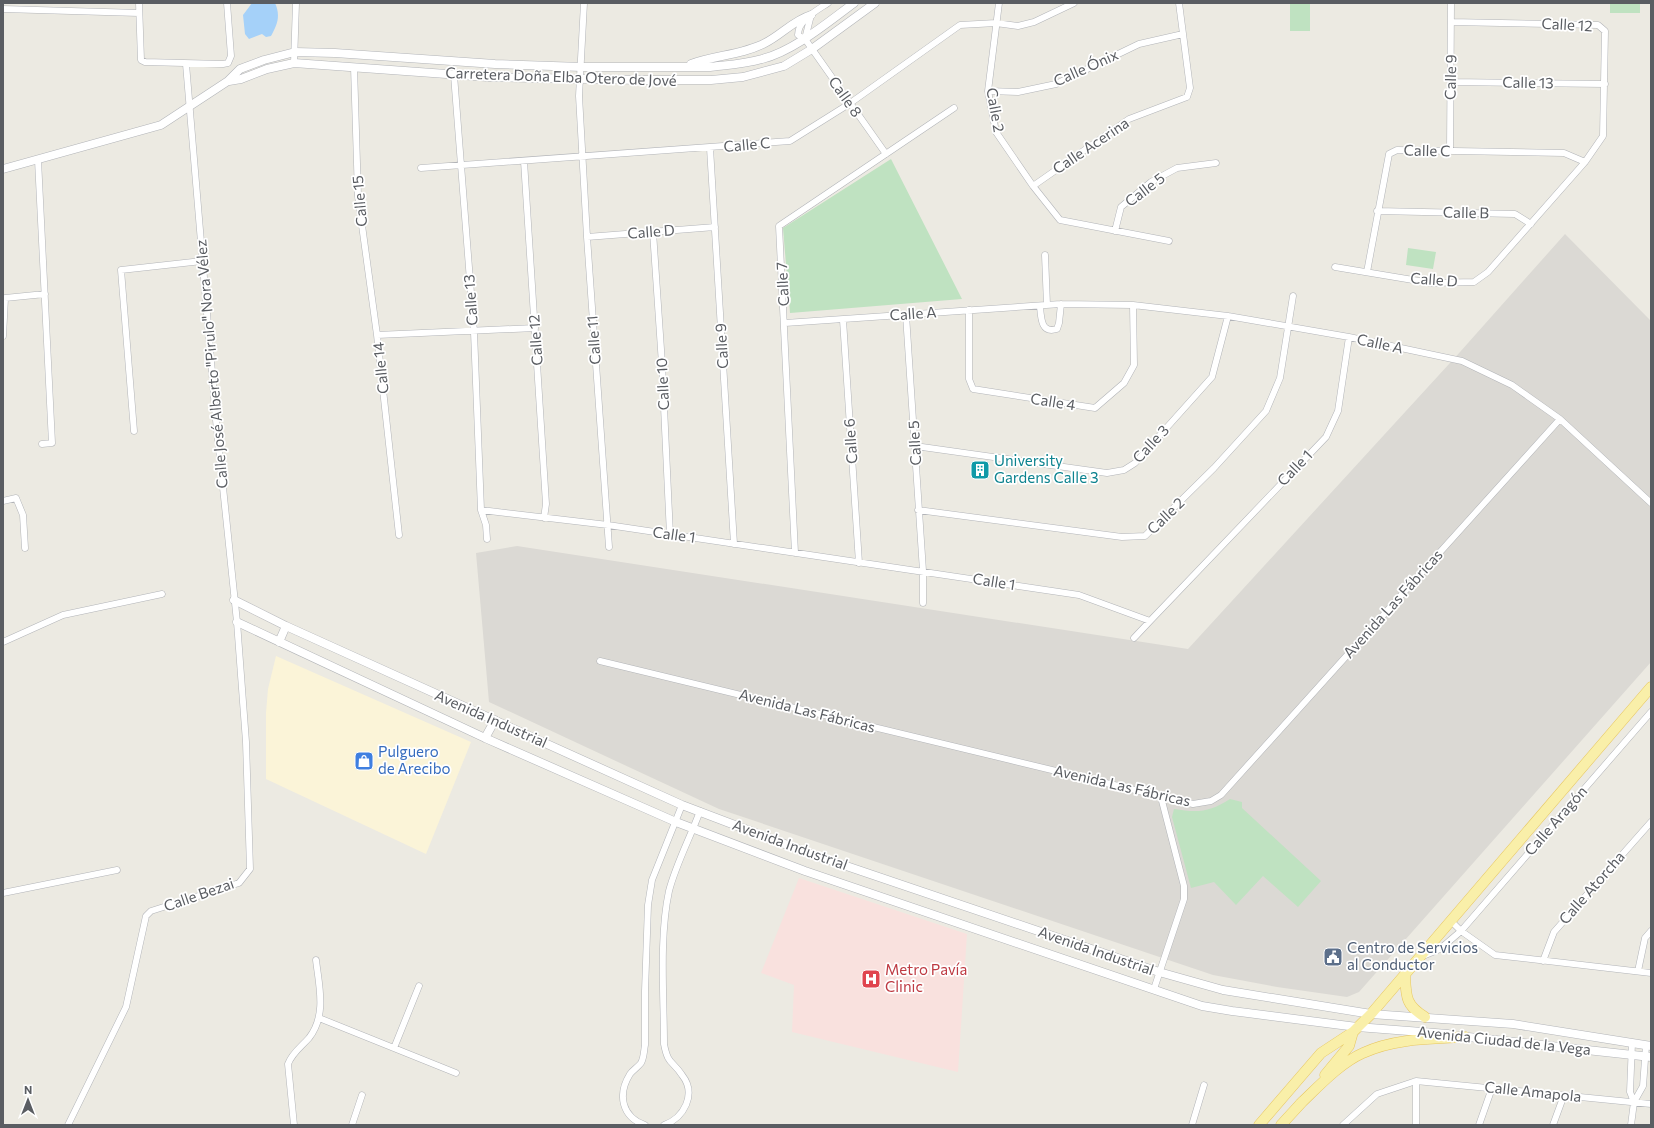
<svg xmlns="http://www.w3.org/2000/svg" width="1654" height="1128" font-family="Commissioner,sans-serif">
	<rect width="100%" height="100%" fill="#eceae2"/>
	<path fill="#fbf4d8" d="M276,656L471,742L426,854L266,779V713L268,689Z"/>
	<path fill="#dbd9d4" d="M1565,234L1651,321V662L1359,992L1347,997L1277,987L1213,975L719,809L489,702L476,553L517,546L1188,649L1460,352Z"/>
	<path fill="#f9e1de" d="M799,878L967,934L958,1072L792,1032L794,985L761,973Z"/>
	<path fill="#bfe2c1" d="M1290,3H1310V31H1290Z
		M1610,3H1640V13H1610Z
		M891,159L962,299L790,313L783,228Z
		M1408,248L1436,252L1433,269L1406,265Z
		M1230,799L1242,802V808L1321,881L1298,907L1263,876L1236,905L1214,882L1191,888L1172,817L1174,809C1198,813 1210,812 1230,799Z"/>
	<path fill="#a5d1f9" d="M252,3H275C281,16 277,25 271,36L266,37L262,34L249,39L245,34L243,15Z"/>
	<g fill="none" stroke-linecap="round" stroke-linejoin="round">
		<defs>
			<path id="minor" d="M139,3L141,60L145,62L223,64L228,63L231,56L227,3
				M584,3L579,96L587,237L609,547
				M828,3C816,11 798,20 798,35L805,39L886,154
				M999,3L988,91L996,132L1033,186L1060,220L1169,241
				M3,9L139,13
				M805,39L811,15
				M294,63L296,3
				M354,67L358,196L377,335L399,535
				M454,75L474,332L481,510L486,525L487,539
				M1451,82L1605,84
				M988,91L1018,92L1056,84L1139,44L1183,34
				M710,148L734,544
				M1450,151L1451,3
				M38,160L52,443L42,444
				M524,161L546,504L544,518
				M421,168L790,141L849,104L960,25L996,23L1018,26L1034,22L1074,3
				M1033,186L1129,119L1187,97L1190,88L1179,3
				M1377,211L1515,214L1531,224
				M1115,231L1121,207L1151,182L1177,168L1216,163
				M653,232L662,364L670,535
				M587,237L715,227
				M1045,255L1047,305
				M1335,267L1431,283L1474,282L1488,272L1585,162L1603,136L1605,31L1598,25L1451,22
				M1367,272L1389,154L1397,150L1564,153L1585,162
				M1040,306C1041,318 1041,334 1057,329L1059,323L1061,304
				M969,310V379L973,389L1095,408L1124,383L1134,365L1133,305
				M906,315L923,571V603
				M843,320L859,563
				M785,323L1061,304L1133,305L1228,316L1349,337L1462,361L1512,385L1560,419L1651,503
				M377,335L535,328
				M3,336L5,298L45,294
				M134,431L121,270L202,261
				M915,446L1107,473L1124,470L1135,463L1212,377L1228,316
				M3,501L16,498L23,515L25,548
				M481,510L608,525L1079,595L1150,621L1326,437L1338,411L1349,337
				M918,510L1122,537L1145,536L1214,468L1266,411L1280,378L1293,296
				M795,553L779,226L954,108
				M1134,638L1150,621
				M3,642L63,615L162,594
				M600,661L1193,804L1211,801L1221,795L1560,419
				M3,893L117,870
				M1451,921L1461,931L1495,955L1651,973
				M1423,956L1440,949L1461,931L1651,712
				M1543,961L1554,932L1651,822
				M1638,971L1645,938L1651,931
				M1154,989L1184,899V886L1161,797
				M319,1018L456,1073
				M394,1048L419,986
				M1416,1081V1125
				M1634,1102L1643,1086L1646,1046
				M68,1125L126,1007L146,916L151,911L239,883L250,869L246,742L237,622L216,420L186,64
				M294,1125L288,1064C292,1053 301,1047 309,1038C327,1015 319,986 316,960
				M352,1125L362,1095
				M645,1125C622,1117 617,1095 630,1074C633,1070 638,1067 641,1063C644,1058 644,1050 645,1045V991L648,905L652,880L682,805
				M664,1125C684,1118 697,1094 682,1075C672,1060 668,1065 664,1044C664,997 659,937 669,891C676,864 690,838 700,811
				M1192,1125L1204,1085
				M1343,1125L1377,1094L1416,1081L1651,1104
				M1479,1125L1492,1088
				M1553,1125L1564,1095
				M1631,1125L1634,1102L1630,1092L1632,1043"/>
			<path id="tertiary" d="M691,64C715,55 742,55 765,43C781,35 794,20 811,15
				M229,81L241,79L267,69L294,63L488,77L642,80H711L743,77L784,66L812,49L875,3
				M3,169L161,125L228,81L240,69L264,60L295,52L335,53L495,64L582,67H710C727,65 745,64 762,59C794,51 828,22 854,3
				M234,600L286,626L682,805L811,854L1159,972L1223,990L1371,1014L1513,1024L1651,1046
				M237,622L485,738L676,822L805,871L1202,1006L1232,1011L1357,1027L1448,1034
				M279,642L286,626
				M485,738L495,720
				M1459,1036L1651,1057"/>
			<path id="primary" d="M1405,974C1406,996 1405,1005 1425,1017
				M1325,1075L1349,1046L1353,1032
				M1300,1104C1318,1087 1340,1063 1363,1053C1395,1038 1432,1039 1465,1037
				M1259,1125L1321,1053L1353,1032L1371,1014L1651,687
				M1281,1125L1303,1101"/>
		</defs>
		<use href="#minor" stroke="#b2b4b8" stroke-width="7"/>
		<use href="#tertiary" stroke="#b2b4b8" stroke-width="9"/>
		<use href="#primary" stroke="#e7c65f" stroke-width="11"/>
		<use href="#minor" stroke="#fff" stroke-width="6"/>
		<use href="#tertiary" stroke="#fff" stroke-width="8"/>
		<use href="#primary" stroke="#f9efa9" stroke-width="10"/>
	</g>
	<defs>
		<symbol id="building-square" viewBox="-11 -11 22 22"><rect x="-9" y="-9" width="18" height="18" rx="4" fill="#0f9aa8" stroke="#fff"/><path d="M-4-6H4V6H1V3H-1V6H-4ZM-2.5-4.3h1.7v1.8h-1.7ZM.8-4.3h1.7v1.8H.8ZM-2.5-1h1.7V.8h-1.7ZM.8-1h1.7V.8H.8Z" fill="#fff"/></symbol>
		<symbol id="shop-square" viewBox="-11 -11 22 22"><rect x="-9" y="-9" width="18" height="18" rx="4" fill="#3f7fe0" stroke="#fff"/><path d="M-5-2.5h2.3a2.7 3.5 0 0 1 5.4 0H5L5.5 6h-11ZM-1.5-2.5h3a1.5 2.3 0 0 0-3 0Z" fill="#fff"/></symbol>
		<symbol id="civic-square" viewBox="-11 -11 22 22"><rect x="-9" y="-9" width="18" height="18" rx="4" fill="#5c6f8a" stroke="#fff"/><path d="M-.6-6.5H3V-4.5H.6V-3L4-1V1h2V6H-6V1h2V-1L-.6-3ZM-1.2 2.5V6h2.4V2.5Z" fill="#fff"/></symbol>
		<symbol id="hospital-square" viewBox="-11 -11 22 22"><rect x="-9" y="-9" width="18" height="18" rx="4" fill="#e0444e" stroke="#fff"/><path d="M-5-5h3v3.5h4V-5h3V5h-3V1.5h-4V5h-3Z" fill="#fff"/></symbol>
	</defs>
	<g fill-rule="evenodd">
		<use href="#building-square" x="969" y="459" width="22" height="22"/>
		<use href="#shop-square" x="353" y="750" width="22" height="22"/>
		<use href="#civic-square" x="1322" y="946" width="22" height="22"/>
		<use href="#hospital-square" x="860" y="968" width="22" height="22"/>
	</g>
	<g text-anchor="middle" stroke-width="3.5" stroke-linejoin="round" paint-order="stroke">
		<g font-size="15" fill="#5a5d62" stroke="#fff">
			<text transform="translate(1567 25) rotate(3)" y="5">Calle 12</text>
			<text transform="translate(1086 68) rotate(-24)" y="5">Calle Ónix</text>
			<text transform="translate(561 77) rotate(2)" y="5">Carretera Doña Elba Otero de Jové</text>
			<text transform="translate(1451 77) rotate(-89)" y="5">Calle 9</text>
			<text transform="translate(1528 83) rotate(1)" y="5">Calle 13</text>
			<text transform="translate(845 97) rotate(55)" y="5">Calle 8</text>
			<text transform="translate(995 110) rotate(80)" y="5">Calle 2</text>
			<text transform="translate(747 145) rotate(-5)" y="5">Calle C</text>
			<text transform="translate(1091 146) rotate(-34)" y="5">Calle Acerina</text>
			<text transform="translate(1427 151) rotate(1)" y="5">Calle C</text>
			<text transform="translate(1145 190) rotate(-37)" y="5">Calle 5</text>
			<text transform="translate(360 201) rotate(-95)" y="5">Calle 15</text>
			<text transform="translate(1466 213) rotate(1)" y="5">Calle B</text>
			<text transform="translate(651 232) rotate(-4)" y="5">Calle D</text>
			<text transform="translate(1434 280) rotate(4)" y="5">Calle D</text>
			<text transform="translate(783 284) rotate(-93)" y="5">Calle 7</text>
			<text transform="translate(471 300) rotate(-94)" y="5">Calle 13</text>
			<text transform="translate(913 314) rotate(-4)" y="5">Calle A</text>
			<text transform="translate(536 340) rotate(-94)" y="5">Calle 12</text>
			<text transform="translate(594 340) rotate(-94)" y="5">Calle 11</text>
			<text transform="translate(1380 344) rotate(12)" y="5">Calle A</text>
			<text transform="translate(722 346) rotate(-93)" y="5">Calle 9</text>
			<text transform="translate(212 364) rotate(-95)" y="5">Calle José Alberto "Pirulo" Nora Vélez</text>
			<text transform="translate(381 368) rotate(-96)" y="5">Calle 14</text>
			<text transform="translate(663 384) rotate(-93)" y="5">Calle 10</text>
			<text transform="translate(1053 402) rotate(9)" y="5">Calle 4</text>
			<text transform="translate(851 441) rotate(-94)" y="5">Calle 6</text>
			<text transform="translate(915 443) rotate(-93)" y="5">Calle 5</text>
			<text transform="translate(1151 444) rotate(-47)" y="5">Calle 3</text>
			<text transform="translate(1295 468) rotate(-46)" y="5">Calle 1</text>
			<text transform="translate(1166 516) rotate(-44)" y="5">Calle 2</text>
			<text transform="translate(674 535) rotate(8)" y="5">Calle 1</text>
			<text transform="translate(994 582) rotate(9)" y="5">Calle 1</text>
			<text transform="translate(1393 604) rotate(-48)" y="5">Avenida Las Fábricas</text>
			<text transform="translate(807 711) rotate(14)" y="5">Avenida Las Fábricas</text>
			<text transform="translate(491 719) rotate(24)" y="5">Avenida Industrial</text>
			<text transform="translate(1122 786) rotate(13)" y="5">Avenida Las Fábricas</text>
			<text transform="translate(1556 821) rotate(-49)" y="5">Calle Aragón</text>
			<text transform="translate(790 845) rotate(20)" y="5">Avenida Industrial</text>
			<text transform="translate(1592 888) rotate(-49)" y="5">Calle Atorcha</text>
			<text transform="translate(199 895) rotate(-19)" y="5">Calle Bezai</text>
			<text transform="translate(1096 951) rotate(19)" y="5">Avenida Industrial</text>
			<text transform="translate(1504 1041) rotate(6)" y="5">Avenida Ciudad de la Vega</text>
			<text transform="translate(1533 1092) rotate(6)" y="5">Calle Amapola</text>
		</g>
		<g font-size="15" fill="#0d838f" stroke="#fff" text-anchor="start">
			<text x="994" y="466">University<tspan x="994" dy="17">Gardens Calle 3</tspan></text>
		</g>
		<g font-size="15" fill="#366cbe" stroke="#fff" text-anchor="start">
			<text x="378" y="757">Pulguero<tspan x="378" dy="17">de Arecibo</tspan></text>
		</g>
		<g font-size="15" fill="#4e5e75" stroke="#fff" text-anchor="start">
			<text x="1347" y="953">Centro de Servicios<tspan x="1347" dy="17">al Conductor</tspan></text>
		</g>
		<g font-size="15" fill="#be3a42" stroke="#fff" text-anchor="start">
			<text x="885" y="975">Metro Pavía<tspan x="885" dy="17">Clinic</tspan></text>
		</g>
	</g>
	<rect width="1654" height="1128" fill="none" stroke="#5a5d62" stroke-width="8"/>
	<g transform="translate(28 1100)" stroke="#ffffff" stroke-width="3" paint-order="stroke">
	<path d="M0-3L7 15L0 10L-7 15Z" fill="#5a5d62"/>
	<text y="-6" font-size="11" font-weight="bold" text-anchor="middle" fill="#5a5d62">N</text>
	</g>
</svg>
